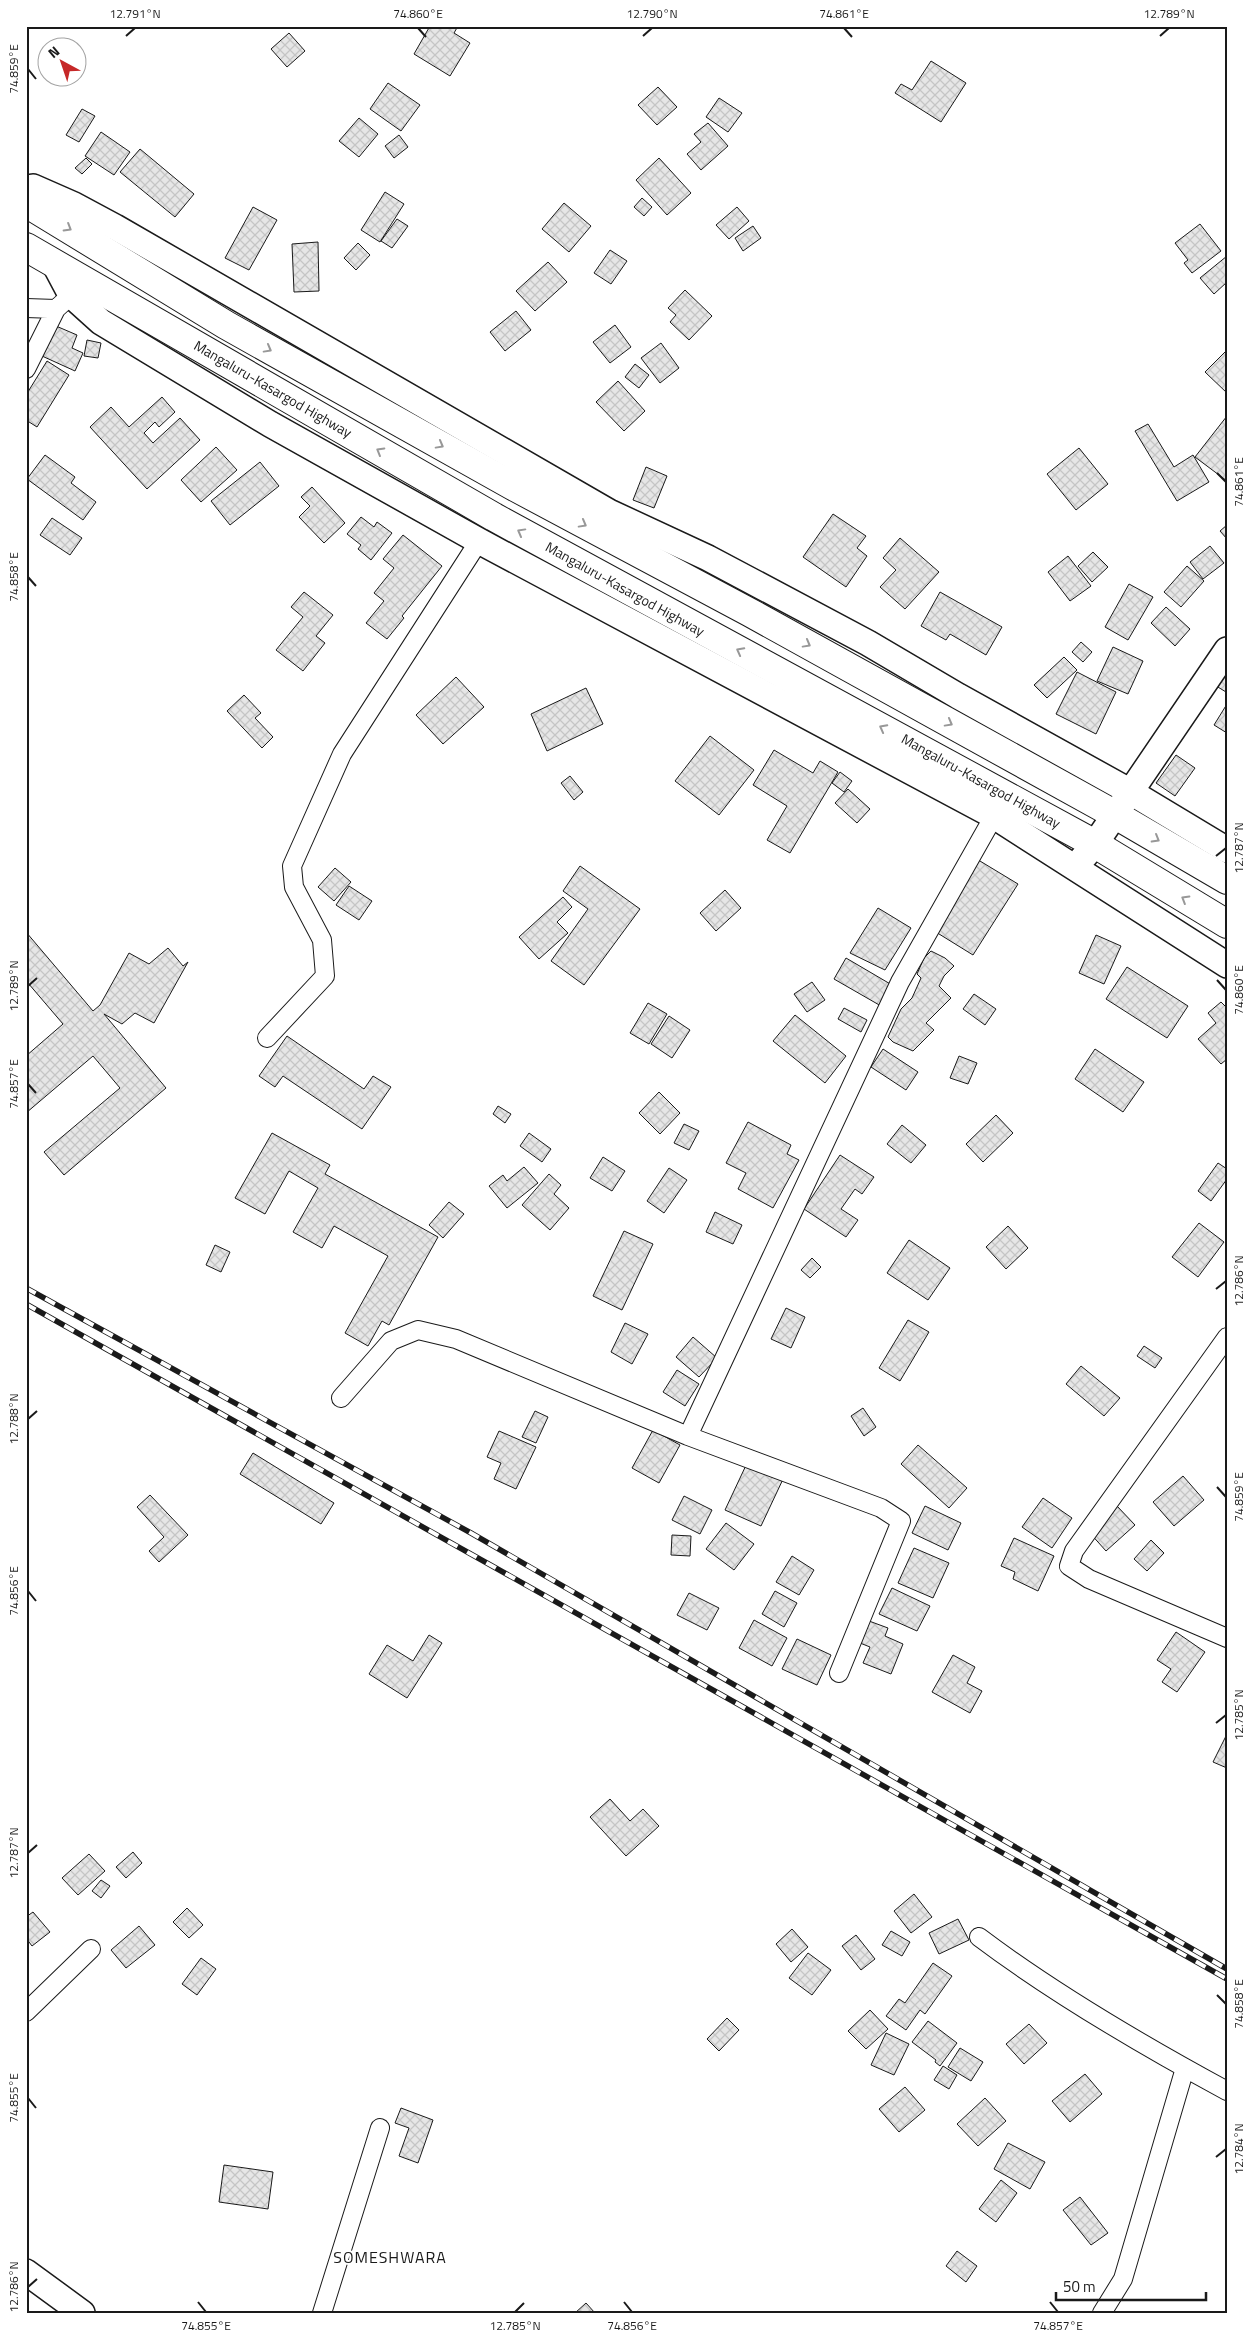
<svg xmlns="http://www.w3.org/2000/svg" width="1253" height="2339" font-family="'Titillium Web',sans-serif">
	<defs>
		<pattern id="building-cross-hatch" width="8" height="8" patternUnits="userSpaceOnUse" patternTransform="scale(1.25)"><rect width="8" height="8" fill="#e6e6e6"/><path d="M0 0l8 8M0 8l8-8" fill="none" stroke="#c5c5c5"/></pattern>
	</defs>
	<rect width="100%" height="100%" fill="#fff"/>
	<path fill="url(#building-cross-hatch)" stroke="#1a1a1a" d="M430,26H458L454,33L470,43L450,76L414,54Z
		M289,33L305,51L287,67L271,49Z
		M931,61L966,83L941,122L895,93L901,84L912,90Z
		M388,83L420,105L401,131L370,109Z
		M658,87L677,107L657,125L638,105Z
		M719,98L742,113L728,132L706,117Z
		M82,109L95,116L79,142L66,135Z
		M359,118L378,134L359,157L339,141Z
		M708,123L728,146L701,170L687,154L701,142L694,134Z
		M101,132L130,152L114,175L85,156Z
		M399,135L408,147L394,158L385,146Z
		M140,149L194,194L175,217L120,172Z
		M86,158L92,164L82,174L75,168Z
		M659,158L691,193L667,215L636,180Z
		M385,192L404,204L380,242L361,230Z
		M642,198L652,207L644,216L634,207Z
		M564,203L591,226L569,252L542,229Z
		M253,207L277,220L249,270L225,258Z
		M737,207L749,221L729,239L716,225Z
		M397,219L408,226L392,248L381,241Z
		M1200,224L1221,251L1192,273L1184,263L1188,260L1175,243Z
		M753,226L761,238L743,251L735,238Z
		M318,242L319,291L294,292L292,244Z
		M358,243L370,255L356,270L344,258Z
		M610,250L627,261L611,284L594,273Z
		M1227,256V282L1214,294L1200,278Z
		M548,262L567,282L535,311L516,291Z
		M685,290L712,316L689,340L670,322L676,315L668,308Z
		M516,311L531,330L505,351L490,332Z
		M615,325L631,347L610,363L593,342Z
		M56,326L77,335L72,348L83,353L75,371L42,356Z
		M87,340L101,343L98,358L84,356Z
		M661,343L679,368L660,383L641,358Z
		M1227,350V393L1205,372Z
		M47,361L69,375L37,427L26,420V395Z
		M635,364L649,375L639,388L625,377Z
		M618,381L645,411L624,431L596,402Z
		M162,397L175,412L159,427L155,422L144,433L153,443L180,418L200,440L147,489L90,427L111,407L129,427Z
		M1227,416V481L1195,457Z
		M1148,424L1174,467L1193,455L1209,482L1177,501L1135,431Z
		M216,447L237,470L201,502L181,480Z
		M1079,448L1108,484L1076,510L1047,474Z
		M45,455L75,477L71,483L96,502L83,520L27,479Z
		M260,462L279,486L230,525L211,501Z
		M646,467L667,476L654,508L633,500Z
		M312,487L345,523L324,543L299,517L310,506L301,497Z
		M833,514L866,536L857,548L867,556L846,587L803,557Z
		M361,517L374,527L377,522L392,533L371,560L358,549L361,545L347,534Z
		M52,518L82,538L70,555L40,535Z
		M1227,525V539L1220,531Z
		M403,535L442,566L402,616L404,618L387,639L366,623L384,601L374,593L394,568L383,559Z
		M900,538L939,572L905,609L880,587L896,570L883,558Z
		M1210,546L1224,563L1203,579L1190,562Z
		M1093,552L1108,567L1092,582L1078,566Z
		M1068,556L1091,586L1070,601L1048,572Z
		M1187,566L1204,581L1181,607L1164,592Z
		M1129,584L1153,597L1128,640L1105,627Z
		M304,592L333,615L316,636L325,643L303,671L276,650L303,617L291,607Z
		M940,592L1002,627L986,655L950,634L946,640L921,626Z
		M1166,607L1190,629L1175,646L1151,623Z
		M1081,642L1092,652L1083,662L1072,652Z
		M1113,647L1143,661L1128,694L1097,681Z
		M1064,657L1077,670L1047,698L1034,685Z
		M1222,671L1227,674L1226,692L1213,684Z
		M1077,672L1116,692L1096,734L1056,714Z
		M456,677L484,707L443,744L416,715Z
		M586,688L603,724L547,751L531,714Z
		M244,695L261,713L255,718L273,737L262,748L227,711Z
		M1227,704V733L1214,725Z
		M710,736L754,770L719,815L675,781Z
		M774,750L813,773L820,761L838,772L790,853L767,840L787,806L753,785Z
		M1176,755L1195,768L1175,796L1156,783Z
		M840,772L852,781L844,792L832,783Z
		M570,776L583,792L574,800L561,783Z
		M848,789L870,809L857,823L835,803Z
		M975,858L1018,884L973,955L931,929Z
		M580,866L640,909L584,985L551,961L588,909L563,891Z
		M335,868L351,882L334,901L318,887Z
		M349,886L372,901L359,920L336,905Z
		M725,890L741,908L716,931L700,913Z
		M563,897L572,907L557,922L568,933L539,959L519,937Z
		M878,908L911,928L885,970L850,953Z
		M26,932L93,1011L100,1005L129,953L149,964L168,948L183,966L188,962L154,1023L135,1013L122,1024L104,1014L166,1088L64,1175L44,1152L120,1088L93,1056L26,1113V1056L63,1024L28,983L26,984Z
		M1096,935L1121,946L1104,984L1079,973Z
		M931,951L945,958L954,966L944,976L939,986L951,998L926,1023L934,1030L913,1051L893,1042L888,1037L901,1009L912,998L921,978L917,974L924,958Z
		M846,958L892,985L881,1006L834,979Z
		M1127,967L1188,1006L1167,1038L1106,999Z
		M812,982L825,1000L807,1012L794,994Z
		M974,994L996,1009L985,1025L963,1009Z
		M1221,1002L1227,1008V1059L1221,1064L1198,1039L1216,1023L1208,1013Z
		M648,1003L667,1014L649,1044L630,1033Z
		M844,1008L867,1020L861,1032L838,1019Z
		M795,1015L846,1056L825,1083L773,1041Z
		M669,1016L690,1030L672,1058L651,1044Z
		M287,1036L364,1089L373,1076L391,1087L362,1129L283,1076L275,1087L259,1076Z
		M883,1049L918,1072L906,1090L871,1067Z
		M1095,1049L1144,1082L1123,1112L1075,1079Z
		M959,1056L977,1063L968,1084L950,1078Z
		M659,1092L680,1113L660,1134L639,1113Z
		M498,1106L511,1114L505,1123L493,1114Z
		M996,1115L1013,1133L983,1162L966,1144Z
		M748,1122L791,1145L787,1154L799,1160L773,1208L738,1189L746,1173L726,1163Z
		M684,1124L699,1131L689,1150L674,1143Z
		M902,1125L926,1145L911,1163L887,1144Z
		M272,1133L330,1165L325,1174L438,1237L389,1325L382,1321L368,1346L345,1333L388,1256L334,1226L322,1248L293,1232L318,1188L289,1171L265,1214L235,1198Z
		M529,1133L551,1149L542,1162L520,1146Z
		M840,1155L874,1177L862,1194L855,1189L841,1209L858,1220L846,1237L804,1209Z
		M603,1157L625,1171L612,1191L590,1178Z
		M1218,1163L1227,1169V1179L1211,1201L1198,1191Z
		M524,1167L538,1183L507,1208L489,1186L503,1175L507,1181Z
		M669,1168L687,1180L664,1213L647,1201Z
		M549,1174L561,1185L554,1194L569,1208L550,1230L522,1205Z
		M449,1202L464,1214L443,1238L429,1225Z
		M715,1212L742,1225L733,1244L706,1232Z
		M1199,1223L1224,1242L1198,1277L1172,1257Z
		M1008,1226L1028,1248L1006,1269L986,1247Z
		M624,1231L653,1244L622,1310L593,1296Z
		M909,1240L950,1268L928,1300L887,1273Z
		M215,1245L230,1252L221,1272L206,1265Z
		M812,1258L821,1267L810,1278L801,1270Z
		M786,1308L805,1317L791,1348L771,1339Z
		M908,1320L929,1332L900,1381L879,1368Z
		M625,1323L648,1334L632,1364L611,1352Z
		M693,1337L717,1358L699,1377L676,1357Z
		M1144,1346L1162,1358L1155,1368L1137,1356Z
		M1081,1366L1120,1398L1104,1416L1066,1384Z
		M677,1370L699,1384L685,1406L663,1392Z
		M863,1408L876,1427L864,1436L851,1416Z
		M535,1411L548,1417L536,1443L522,1437Z
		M653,1430L680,1445L659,1483L632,1468Z
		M499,1431L536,1447L516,1489L494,1479L501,1463L487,1457Z
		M918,1445L967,1488L949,1508L901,1464Z
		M253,1453L334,1503L321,1524L240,1474Z
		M748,1461L784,1477L761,1526L725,1510Z
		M1183,1476L1204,1500L1174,1526L1153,1502Z
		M150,1495L188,1535L159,1562L149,1551L164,1537L137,1507Z
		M684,1496L712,1510L700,1534L672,1520Z
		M1043,1498L1072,1518L1052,1548L1022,1527Z
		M925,1506L961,1523L948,1550L912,1533Z
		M1117,1506L1135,1525L1106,1551L1089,1532Z
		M726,1523L754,1544L734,1570L706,1549Z
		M672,1535L691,1536L690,1556L671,1555Z
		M1014,1538L1054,1556L1038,1591L1013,1579L1015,1572L1001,1566Z
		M1151,1540L1164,1553L1147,1571L1134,1559Z
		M914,1548L949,1563L933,1598L898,1583Z
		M792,1556L814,1570L799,1595L776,1582Z
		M892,1588L930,1606L917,1631L879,1614Z
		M775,1591L797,1603L784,1627L762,1614Z
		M689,1593L719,1608L707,1630L677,1615Z
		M754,1620L787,1638L772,1666L739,1648Z
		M869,1621L888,1628L885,1636L903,1644L891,1674L863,1663L870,1647L860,1643Z
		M1176,1632L1205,1652L1177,1692L1162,1682L1171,1669L1157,1660Z
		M429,1635L442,1643L407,1698L369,1674L387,1645L413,1661Z
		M797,1639L831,1655L817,1685L782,1669Z
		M953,1655L975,1667L967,1683L982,1691L970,1713L932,1692Z
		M1227,1734V1768L1213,1762Z
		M610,1799L630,1821L643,1809L659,1826L626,1856L590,1817Z
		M133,1852L142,1863L126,1878L116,1867Z
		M89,1854L105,1871L78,1895L62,1878Z
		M101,1880L110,1886L101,1898L92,1891Z
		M914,1894L932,1917L911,1933L894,1911Z
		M187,1908L203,1925L189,1938L173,1922Z
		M33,1912L50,1932L32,1946L26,1938V1917Z
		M958,1919L969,1940L939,1954L929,1933Z
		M139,1926L155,1945L126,1968L111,1950Z
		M792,1929L808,1947L791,1962L776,1944Z
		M891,1931L910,1942L902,1956L882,1945Z
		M856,1935L875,1959L861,1970L842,1946Z
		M808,1953L831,1970L812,1995L789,1978Z
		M201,1958L216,1969L197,1995L182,1984Z
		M933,1963L952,1976L925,2014L920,2010L906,2030L886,2016L899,1999L905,2003Z
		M870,2010L888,2029L866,2049L848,2031Z
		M727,2018L739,2030L719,2051L707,2039Z
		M928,2021L957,2043L940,2066L935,2062L936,2060L912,2042Z
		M1029,2024L1047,2043L1024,2064L1006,2044Z
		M886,2033L909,2044L894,2075L871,2065Z
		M960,2048L983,2062L971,2081L948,2067Z
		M943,2066L957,2075L949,2089L934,2080Z
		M1085,2074L1102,2094L1070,2122L1052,2101Z
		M905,2087L925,2110L899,2132L879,2109Z
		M985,2098L1006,2121L978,2146L957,2124Z
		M401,2108L433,2120L418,2163L399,2156L409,2128L395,2123Z
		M1008,2143L1045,2162L1030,2189L994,2169Z
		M224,2165L273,2172L268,2209L219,2202Z
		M1001,2180L1017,2193L996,2222L979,2209Z
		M1080,2197L1108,2233L1091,2245L1063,2210Z
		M957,2251L977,2266L966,2282L946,2266Z
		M586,2303L595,2313H575Z"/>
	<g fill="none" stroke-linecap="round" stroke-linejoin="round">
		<defs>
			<path id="street" d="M26,308L56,309L80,287
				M26,369L56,309
				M267,1038L325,976L322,940L294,887L292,866L342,754L479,541
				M1227,1337L1074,1551L1069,1566L1089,1579L1227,1638
				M341,1398L391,1341L418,1330L456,1339L688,1436L881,1508L901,1521L839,1673
				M688,1436L900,982L994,816
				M979,1937C1056,1995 1142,2045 1227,2091
				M26,2012L91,1949
				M322,2313L380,2128
				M1102,2313L1123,2279L1185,2068"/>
			<path id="secondary" d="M26,188L33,187L74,205L115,227L609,512L708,558L868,643L958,696L1129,791L1227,850
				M54,263L71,295L101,322L270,424L479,541L994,816L1227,965
				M1082,859L1095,844L1227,650
				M26,2272L82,2313"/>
			<path id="highway" d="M26,203L226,325L513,486L749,612L1114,814L1227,880
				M26,247L494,517L1095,844L1227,924"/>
		</defs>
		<use href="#street" stroke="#1a1a1a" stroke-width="20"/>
		<use href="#secondary" stroke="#1a1a1a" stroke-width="28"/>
		<use href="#highway" stroke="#1a1a1a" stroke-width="30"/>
		<use href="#street" stroke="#fff" stroke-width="18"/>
		<use href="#secondary" stroke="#fff" stroke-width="25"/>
		<use href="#highway" stroke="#fff" stroke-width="28"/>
		<defs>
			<path id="rail" d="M26,1288L471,1533L1227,1969
				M26,1304L1227,1979"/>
		</defs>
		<use href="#rail" stroke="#1a1a1a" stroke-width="5.5"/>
		<use href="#rail" stroke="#fff" stroke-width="4" stroke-dasharray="11" stroke-linecap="butt"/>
	</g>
	<defs><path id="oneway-chevron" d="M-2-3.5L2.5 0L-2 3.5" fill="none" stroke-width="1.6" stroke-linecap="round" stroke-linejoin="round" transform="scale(1.25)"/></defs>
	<g stroke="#989898">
		<use href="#oneway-chevron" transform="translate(68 228) rotate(31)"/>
		<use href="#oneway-chevron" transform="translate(268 349) rotate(29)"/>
		<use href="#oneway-chevron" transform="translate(440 445) rotate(29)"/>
		<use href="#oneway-chevron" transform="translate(380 451) rotate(-150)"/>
		<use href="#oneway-chevron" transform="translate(583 524) rotate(29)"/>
		<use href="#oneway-chevron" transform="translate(521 532) rotate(-151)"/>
		<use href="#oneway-chevron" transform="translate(807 644) rotate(29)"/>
		<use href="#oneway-chevron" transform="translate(740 651) rotate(-152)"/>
		<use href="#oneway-chevron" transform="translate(949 723) rotate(29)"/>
		<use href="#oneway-chevron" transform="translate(883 728) rotate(-152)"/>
		<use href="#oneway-chevron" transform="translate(1156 839) rotate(30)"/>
		<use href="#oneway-chevron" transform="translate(1185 899) rotate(-149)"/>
	</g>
	<path fill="none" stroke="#1a1a1a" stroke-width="2" d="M418,28L426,37M844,28L852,37M126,36L135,28M643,36L652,28M1160,36L1169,28M28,69L36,79M1217,473L1226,482M28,577L36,586M1216,856L1226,848M1217,980L1226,990M28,986L37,978M28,1084L36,1093M1216,1289L1226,1281M28,1419L37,1411M1217,1487L1226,1497M28,1591L36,1601M1216,1723L1226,1715M28,1853L37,1845M1217,1995L1226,2004M28,2098L36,2108M1216,2157L1226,2149M28,2287L37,2279M198,2302L206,2312M624,2302L632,2312M1050,2302L1058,2312M515,2312L524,2303"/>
	<g text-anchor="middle" stroke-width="4" stroke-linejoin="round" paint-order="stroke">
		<g font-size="14" fill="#1a1a1a" stroke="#fff">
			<text transform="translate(273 389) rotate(30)" y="5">Mangaluru-Kasargod Highway</text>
			<text transform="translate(625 589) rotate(29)" y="5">Mangaluru-Kasargod Highway</text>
			<text transform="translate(981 781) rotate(29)" y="5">Mangaluru-Kasargod Highway</text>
		</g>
		<g font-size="16" letter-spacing="1" fill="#1a1a1a" stroke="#fff">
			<text x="390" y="2263">SOMESHWARA</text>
		</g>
	</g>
	<rect width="1253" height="2339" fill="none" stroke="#ffffff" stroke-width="55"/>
	<g transform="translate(62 62) rotate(320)"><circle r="24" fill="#ffffff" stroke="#a3a3a3"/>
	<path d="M0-4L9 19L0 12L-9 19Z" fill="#c62828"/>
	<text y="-8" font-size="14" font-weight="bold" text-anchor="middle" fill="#1a1a1a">N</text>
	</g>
	<path d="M1056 2292v8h150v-8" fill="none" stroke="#1a1a1a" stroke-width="2.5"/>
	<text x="1063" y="2292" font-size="15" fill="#1a1a1a" stroke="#ffffff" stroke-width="4" paint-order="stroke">50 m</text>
	<rect x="28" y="28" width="1198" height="2284" fill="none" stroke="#1a1a1a" stroke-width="2"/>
	<g font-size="12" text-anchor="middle" fill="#1a1a1a">
		<text x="135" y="18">12.791°N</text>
		<text x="418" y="18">74.860°E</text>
		<text x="652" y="18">12.790°N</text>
		<text x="844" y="18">74.861°E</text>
		<text x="1169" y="18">12.789°N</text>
		<text transform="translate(14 69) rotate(-90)" y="4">74.859°E</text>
		<text transform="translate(1239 482) rotate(-90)" y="4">74.861°E</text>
		<text transform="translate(14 577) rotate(-90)" y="4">74.858°E</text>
		<text transform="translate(1239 848) rotate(-90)" y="4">12.787°N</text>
		<text transform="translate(14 986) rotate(-90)" y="4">12.789°N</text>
		<text transform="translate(1239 990) rotate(-90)" y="4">74.860°E</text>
		<text transform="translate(14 1084) rotate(-90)" y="4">74.857°E</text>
		<text transform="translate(1239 1281) rotate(-90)" y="4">12.786°N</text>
		<text transform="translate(14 1419) rotate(-90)" y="4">12.788°N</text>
		<text transform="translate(1239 1497) rotate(-90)" y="4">74.859°E</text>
		<text transform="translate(14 1591) rotate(-90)" y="4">74.856°E</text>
		<text transform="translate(1239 1715) rotate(-90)" y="4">12.785°N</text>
		<text transform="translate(14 1853) rotate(-90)" y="4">12.787°N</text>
		<text transform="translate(1239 2004) rotate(-90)" y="4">74.858°E</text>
		<text transform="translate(14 2098) rotate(-90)" y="4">74.855°E</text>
		<text transform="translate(1239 2149) rotate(-90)" y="4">12.784°N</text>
		<text transform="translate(14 2287) rotate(-90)" y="4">12.786°N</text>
		<text x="206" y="2330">74.855°E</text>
		<text x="515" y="2330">12.785°N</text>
		<text x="632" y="2330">74.856°E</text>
		<text x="1058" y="2330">74.857°E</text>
	</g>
</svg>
